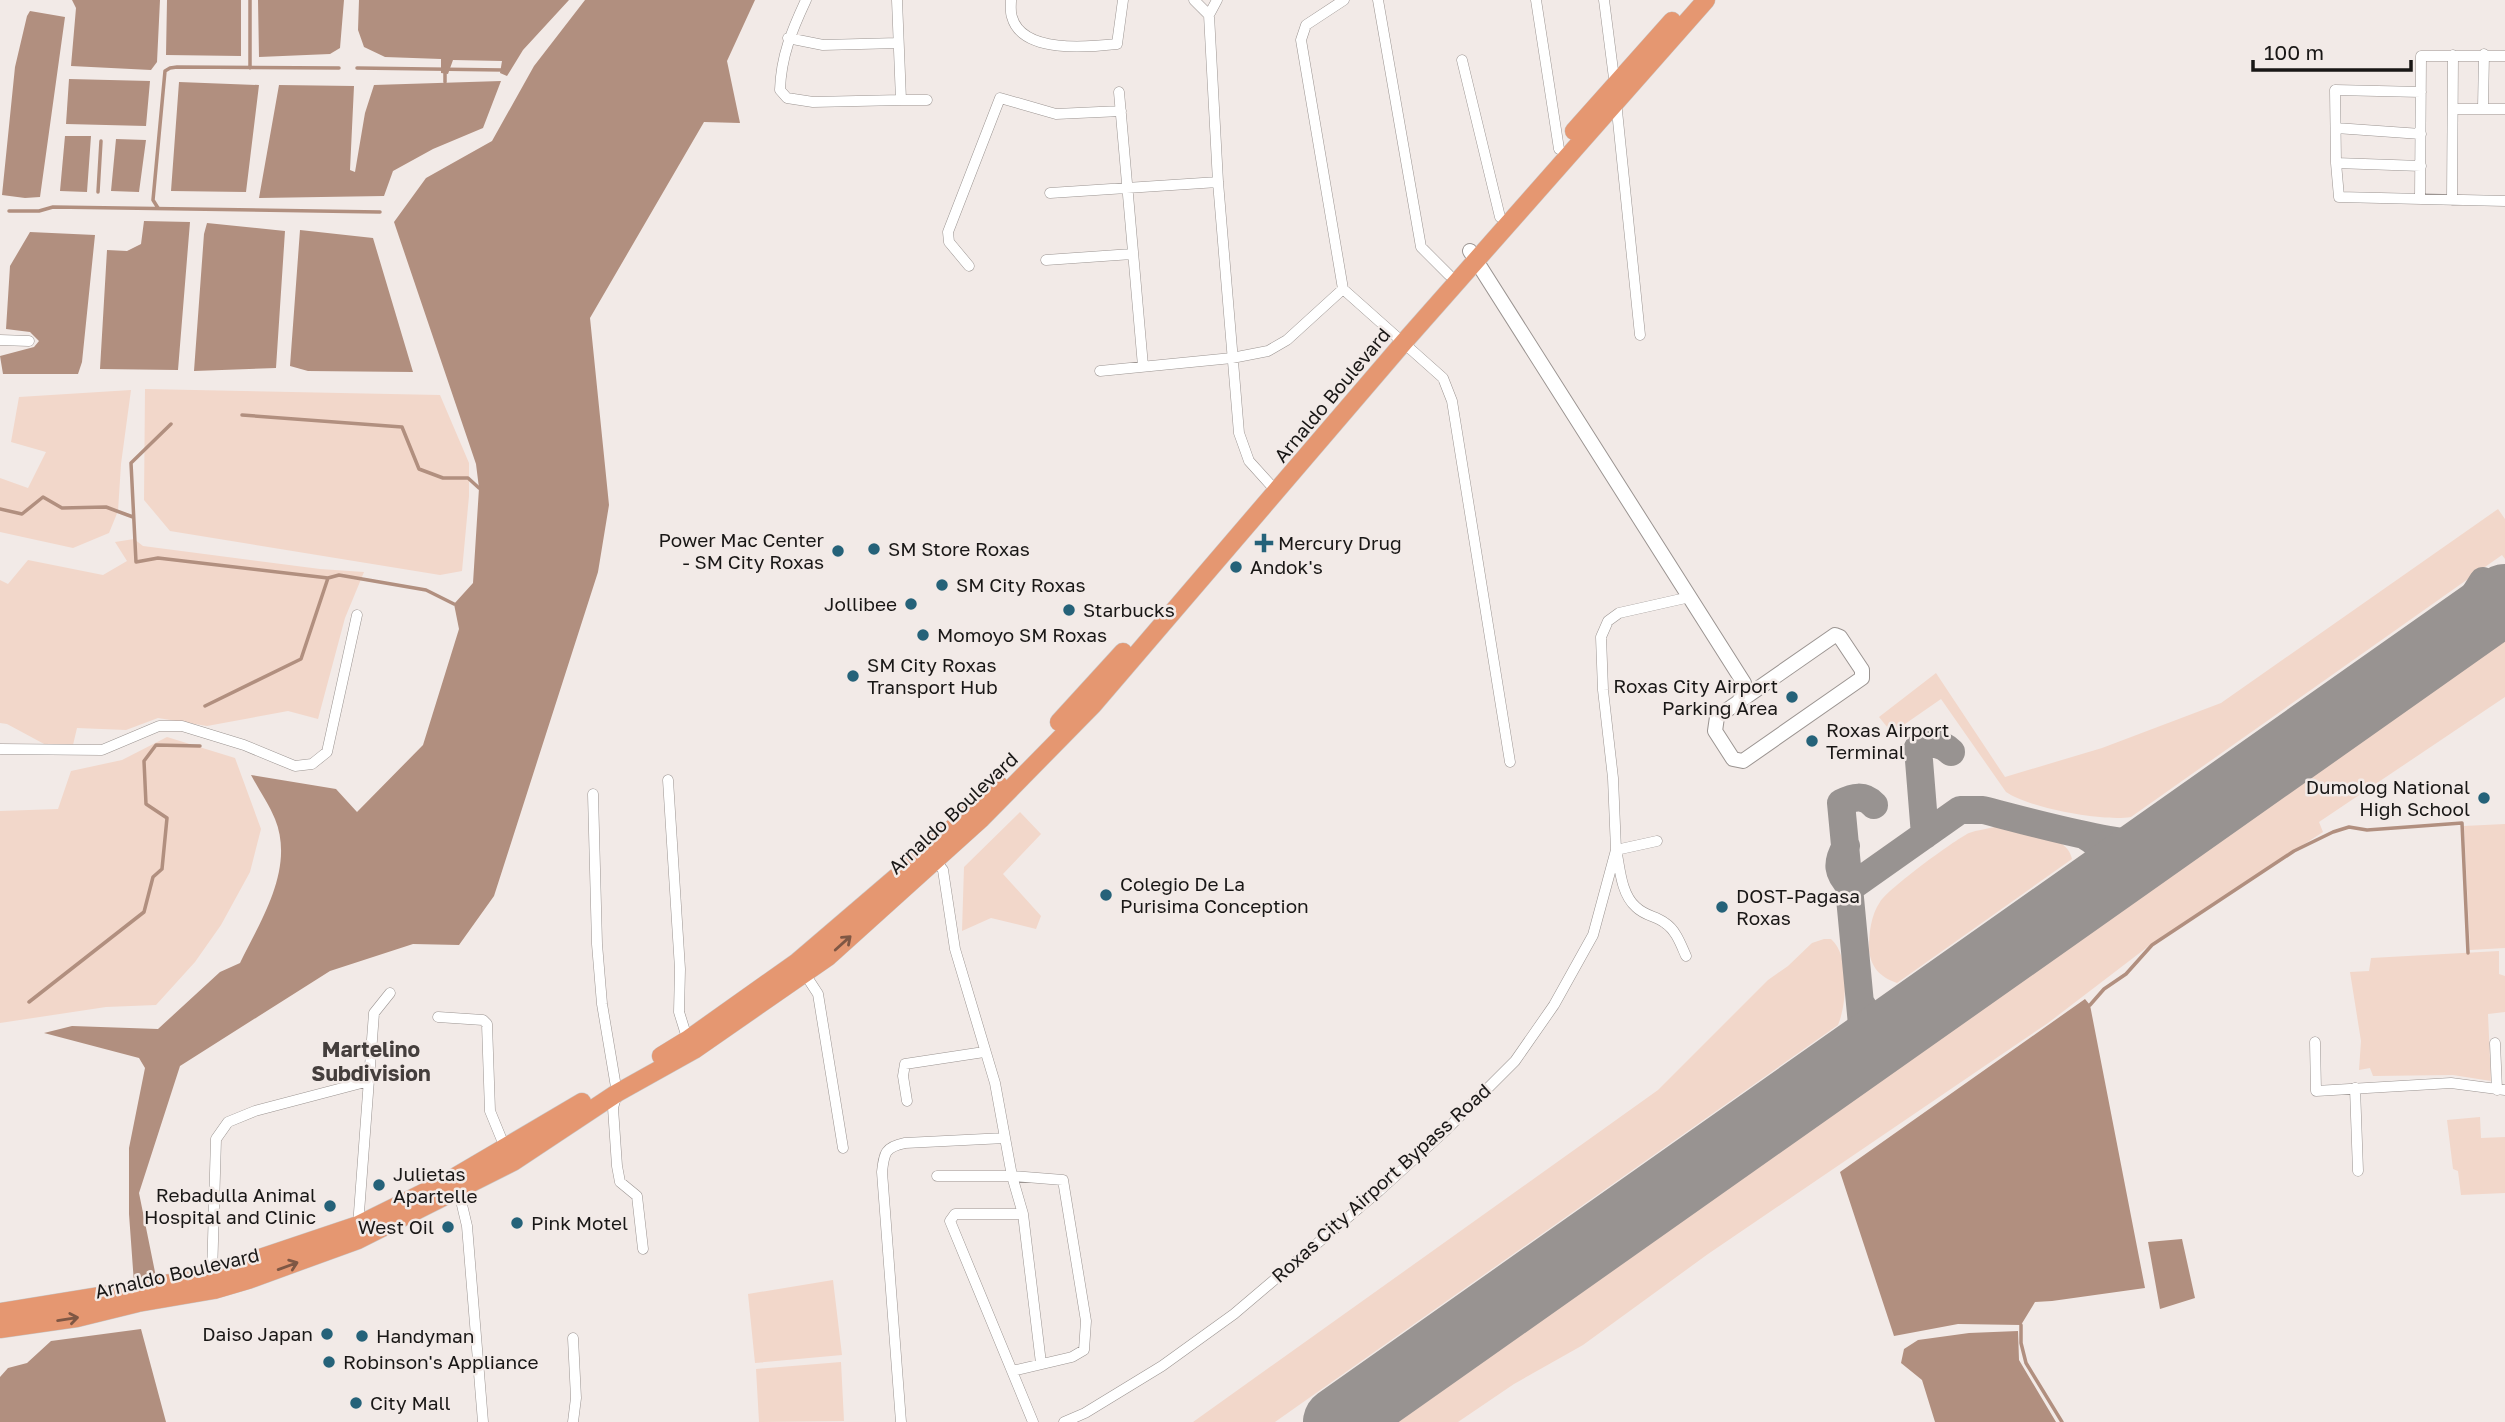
<svg xmlns="http://www.w3.org/2000/svg" width="2505" height="1422" font-family="'Golos Text',sans-serif">
	<rect width="100%" height="100%" fill="#f2eae7"/>
	<path fill="#f2d7ca" d="M145,389L440,395L469,463V496L462,571L440,575L170,531L144,500Z
		M131,390L121,464L118,511L109,533L73,548L0,532V478L28,488L46,452L11,442L19,397Z
		M2498,509L2505,519V559L2502,555L2131,817C2103,822 2029,808 2006,792L1941,699L1892,733L1879,717L1936,673L2005,777L2102,748L2221,703Z
		M134,539L143,546L320,569L364,572L345,618L318,719L288,711L207,726L158,718L126,730L77,728L73,745H46L7,724L0,723V580L8,584L28,560L103,575L127,561L115,542Z
		M2505,640V697L2319,822L2323,832L2154,942L2048,1023L1708,1254L1583,1345L1514,1384L1458,1422H1398Z
		M167,737L235,758L261,829L250,872L221,925L195,962L156,1005L106,1007L0,1023V811L58,809L71,771L122,760Z
		M1020,812L1041,834L1003,874L1041,916L1036,929L991,918L962,931L964,867Z
		M2505,824V948L2470,950L2464,826Z
		M1995,827C2017,828 2067,833 2072,859L1897,983C1880,977 1870,967 1869,948C1869,933 1871,915 1880,902C1889,888 1953,841 1969,833C1977,830 1987,829 1995,827Z
		M1824,939H1831C1850,955 1847,1004 1838,1025L1275,1422H1193L1658,1090L1768,980L1788,966L1812,943Z
		M2499,951V974L2505,976V1012L2488,1014L2491,1081L2453,1075L2373,1076L2370,1068L2359,1070L2361,1041L2350,972L2369,971L2371,958Z
		M2480,1117L2481,1138L2505,1137V1193L2461,1195L2458,1171L2453,1169L2447,1120Z
		M833,1280L842,1355L755,1363L748,1294Z
		M841,1362L844,1421L759,1422L756,1369Z"/>
	<path fill="#b18f7f" d="M72,0H160L157,62L151,70L71,66L76,8Z
		M167,0H241V56L166,55Z
		M258,0H344L340,48L330,54L259,57Z
		M359,0H569L523,50L507,76L500,73L502,61L453,60L448,74L441,73V59L385,57L364,47L358,30Z
		M585,0H755L727,61L740,123L704,122L590,318L609,505L598,572L494,896L459,945L413,944L330,971L180,1066L139,1193L156,1277L134,1283L129,1214V1148L145,1068L139,1058L44,1033L72,1026L158,1029L220,972L240,963C261,920 295,868 275,819C269,804 259,790 251,775L336,789L357,812L423,745L459,629L454,604L473,583L479,488L476,464L394,222L426,178L492,141L534,66Z
		M30,11L65,17L40,197L25,198L2,195L15,67L27,16Z
		M69,79L150,81L146,126L66,124Z
		M501,81L483,128L433,149L393,171L384,196L259,198L279,85L354,86L350,170L355,172L365,113L374,85Z
		M179,82L259,85L246,192L171,191Z
		M65,136H91L87,192L60,191Z
		M116,139L146,140L139,192L111,191Z
		M144,221L190,222L178,370L100,369L107,250L127,251L141,244Z
		M207,223L285,231L276,368L194,371L204,234Z
		M300,230L373,238L413,372L308,371L290,366Z
		M30,232L95,235L82,362L78,374H3L0,356L34,347L39,341L30,332L6,329L10,266Z
		M2085,999L2090,1005L2145,1288L2052,1301L2035,1302L2021,1325L1958,1324L1894,1336L1840,1172Z
		M2182,1239L2195,1298L2160,1309L2148,1242Z
		M141,1329L166,1422H0V1377L8,1368L27,1363L51,1341Z
		M2018,1331L2019,1360L2056,1422H1935L1922,1380L1901,1363L1904,1349L1918,1340L1969,1333Z"/>
	<g fill="none" stroke-linecap="round" stroke-linejoin="round">
		<path stroke="#b18f7f" stroke-width="3.5" d="M250,0V68
			M357,68L503,70
			M445,82V71
			M98,192L101,141
			M158,208L153,200L165,71L170,68L177,67L339,68
			M9,211H39L53,207L380,212
			M242,415L402,427L419,469L443,478H468L479,488
			M171,424L131,463L136,562L158,558L328,578
			M0,509L22,514L43,497L62,508L106,507L133,517
			M205,706L301,659L328,578L339,575L426,590L454,604
			M29,1002L144,912L153,877L162,869L167,818L146,804L144,761L156,745L200,746
			M2090,1005L2104,989L2126,974L2152,945L2294,851L2333,832L2349,827L2367,830L2462,823L2468,953
			M2021,1325V1343L2026,1363L2062,1422"/>
		<path stroke="#989391" stroke-width="28" d="M2445,641L2483,581C2505,588 2505,613 2493,630
			M1925,835L1918,748C1930,742 1941,742 1951,752
			M2084,835C2107,848 2112,864 2097,887
			M1846,846C1836,863 1837,873 1851,887L1960,810H1983C2016,818 2133,852 2160,842
			M1860,1002C1872,1024 1882,1025 1905,1022
			M1848,1063L1860,1051L1863,1035L1841,803C1853,797 1864,794 1874,805"/>
		<path stroke="#989391" stroke-width="70" d="M1338,1422L2505,599"/>
		<defs>
			<path id="street" d="M806,0C792,30 781,56 780,90L787,98L813,102L901,100L897,0
				M1011,0C1011,5 1010,12 1012,17C1022,54 1089,47 1117,44L1123,0
				M1194,0L1209,15
				M1217,0L1209,15L1218,182L1239,433L1249,461L1277,492
				M1344,0L1306,25L1301,40L1343,289L1443,378L1452,401L1510,762
				M1378,0L1421,247L1449,275
				M1536,0L1559,149
				M1604,0L1615,86
				M788,38L823,45L898,43
				M1462,60L1500,217
				M1119,92L1143,366
				M2421,92L2335,90L2336,163L2339,197L2505,201
				M901,100H927
				M1616,101L1640,335
				M2483,108L2484,54
				M2453,109H2505
				M2336,128L2421,134
				M2336,163L2421,166
				M1050,193L1218,182
				M2420,199L2421,56H2505
				M2452,200L2453,55
				M1046,260L1132,254
				M969,266L949,242L948,232L1000,98L1056,114L1121,111
				M0,340L29,341
				M1100,371L1232,358L1268,351L1287,340L1343,289
				M0,749L102,750L159,726H182L244,745L295,766L312,764L327,752L357,615
				M668,780L680,969L679,1012L688,1041
				M593,794L597,944L602,1004L617,1093L613,1108L617,1166L620,1182L637,1196L643,1249
				M1616,850L1657,841
				M1617,854C1620,871 1622,895 1636,907C1645,916 1656,916 1665,923C1676,930 1681,945 1686,956
				M935,860L943,870L955,949L995,1083L1012,1176L1023,1214L1041,1363
				M803,971L818,994L843,1148
				M438,1017L483,1020L487,1024L490,1111L506,1150
				M2315,1042L2316,1091L2451,1083L2505,1090
				M2495,1043L2497,1090
				M2355,1088L2358,1171
				M907,1101L903,1076L905,1064L984,1052
				M937,1176H1012L1063,1180L1086,1321L1084,1350L1072,1357L1012,1371
				M458,1188L467,1226L483,1422
				M1023,1214H955L950,1221L1033,1422
				M358,1226L374,1013L390,993
				M212,1275L216,1139L228,1122L255,1111L369,1081
				M573,1338L576,1398L573,1422
				M901,1422L882,1172C884,1153 885,1147 905,1143L1005,1138
				M1064,1422L1085,1413L1162,1366L1234,1314L1379,1191L1445,1131L1515,1061L1554,1005L1593,935L1616,850L1613,778L1603,690L1601,637L1608,621L1619,613L1690,597"/>
			<path id="secondary" d="M1470,251L1744,683L1745,693L1739,701
				M1835,635L1840,637L1862,670V678L1743,761L1733,759L1715,731L1717,717Z"/>
			<path id="highway" d="M1574,131L1672,21
				M1059,722L1123,652
				M661,1056L687,1040L797,962L943,837L999,785
				M0,1312L137,1290L212,1274L358,1225L453,1178L582,1102
				M0,1329L77,1318L138,1303L214,1290L248,1280L358,1240L513,1162L617,1093L694,1050L828,957L981,819L1093,705L1404,342L1706,0"/>
		</defs>
		<use href="#street" stroke="#9b9491" stroke-width="11"/>
		<use href="#secondary" stroke="#9b9491" stroke-width="16"/>
		<use href="#highway" stroke="#c8c7c7" stroke-width="19"/>
		<use href="#street" stroke="#fff" stroke-width="10"/>
		<use href="#secondary" stroke="#fff" stroke-width="14"/>
		<use href="#highway" stroke="#e59771" stroke-width="18"/>
	</g>
	<defs><path id="oneway-shaft" d="M-6 0H5M1.5-3L5.5 0L1.5 3" fill="none" stroke-width="1.6" stroke-linecap="round" stroke-linejoin="round" transform="scale(1.75)"/></defs>
	<g stroke="#7f5744">
		<use href="#oneway-shaft" transform="translate(843 943) rotate(-42)"/>
		<use href="#oneway-shaft" transform="translate(288 1266) rotate(-20)"/>
		<use href="#oneway-shaft" transform="translate(68 1319) rotate(-9)"/>
	</g>
	<g fill="#256279" stroke="#f2eae7" stroke-width="2.5">
		<path d="M1260.5 532.5h7v7h7v7h-7v7h-7v-7h-7v-7h7z"/>
		<circle cx="874" cy="549" r="7"/>
		<circle cx="838" cy="551" r="7"/>
		<circle cx="1236" cy="567" r="7"/>
		<circle cx="942" cy="585" r="7"/>
		<circle cx="911" cy="604" r="7"/>
		<circle cx="1069" cy="610" r="7"/>
		<circle cx="923" cy="635" r="7"/>
		<circle cx="853" cy="676" r="7"/>
		<circle cx="1792" cy="697" r="7"/>
		<circle cx="1812" cy="741" r="7"/>
		<circle cx="2484" cy="798" r="7"/>
		<circle cx="1106" cy="895" r="7"/>
		<circle cx="1722" cy="907" r="7"/>
		<circle cx="379" cy="1185" r="7"/>
		<circle cx="330" cy="1206" r="7"/>
		<circle cx="517" cy="1223" r="7"/>
		<circle cx="448" cy="1227" r="7"/>
		<circle cx="327" cy="1334" r="7"/>
		<circle cx="362" cy="1336" r="7"/>
		<circle cx="329" cy="1362" r="7"/>
		<circle cx="356" cy="1403" r="7"/>
	</g>
	<g text-anchor="middle" stroke-width="5" stroke-linejoin="round" paint-order="stroke">
		<g font-size="19" fill="#191716" stroke="#f2eae7">
			<text transform="translate(1332 395) rotate(-50)" y="7">Arnaldo Boulevard</text>
			<text transform="translate(953 813) rotate(-43)" y="7">Arnaldo Boulevard</text>
			<text transform="translate(1381 1183) rotate(-42)" y="7">Roxas City Airport Bypass Road</text>
			<text transform="translate(177 1273) rotate(-13)" y="7">Arnaldo Boulevard</text>
		</g>
		<g font-size="19" fill="#191716" stroke="#f2eae7" text-anchor="start">
			<text x="824" y="547" text-anchor="end">Power Mac Center<tspan x="824" dy="22">- SM City Roxas</tspan></text>
			<text x="1278" y="550">Mercury Drug</text>
			<text x="888" y="556">SM Store Roxas</text>
			<text x="1250" y="574">Andok's</text>
			<text x="956" y="592">SM City Roxas</text>
			<text x="897" y="611" text-anchor="end">Jollibee</text>
			<text x="1083" y="617">Starbucks</text>
			<text x="937" y="642">Momoyo SM Roxas</text>
			<text x="867" y="672">SM City Roxas<tspan x="867" dy="22">Transport Hub</tspan></text>
			<text x="1778" y="693" text-anchor="end">Roxas City Airport<tspan x="1778" dy="22">Parking Area</tspan></text>
			<text x="1826" y="737">Roxas Airport<tspan x="1826" dy="22">Terminal</tspan></text>
			<text x="2470" y="794" text-anchor="end">Dumolog National<tspan x="2470" dy="22">High School</tspan></text>
			<text x="1120" y="891">Colegio De La<tspan x="1120" dy="22">Purisima Conception</tspan></text>
			<text x="1736" y="903">DOST-Pagasa<tspan x="1736" dy="22">Roxas</tspan></text>
			<text x="393" y="1181">Julietas<tspan x="393" dy="22">Apartelle</tspan></text>
			<text x="316" y="1202" text-anchor="end">Rebadulla Animal<tspan x="316" dy="22">Hospital and Clinic</tspan></text>
			<text x="531" y="1230">Pink Motel</text>
			<text x="434" y="1234" text-anchor="end">West Oil</text>
			<text x="313" y="1341" text-anchor="end">Daiso Japan</text>
			<text x="376" y="1343">Handyman</text>
			<text x="343" y="1369">Robinson's Appliance</text>
			<text x="370" y="1410">City Mall</text>
		</g>
		<g font-size="21" font-weight="bold" fill="#443e3c" stroke="#f2eae7">
			<text x="371" y="1057">Martelino<tspan x="371" dy="24">Subdivision</tspan></text>
		</g>
	</g>
	<path d="M2253 60v10h158v-10" fill="none" stroke="#191716" stroke-width="3.5"/>
	<text x="2264" y="60" font-size="21" fill="#191716" stroke="#f2eae7" stroke-width="5" paint-order="stroke">100 m</text>
</svg>
